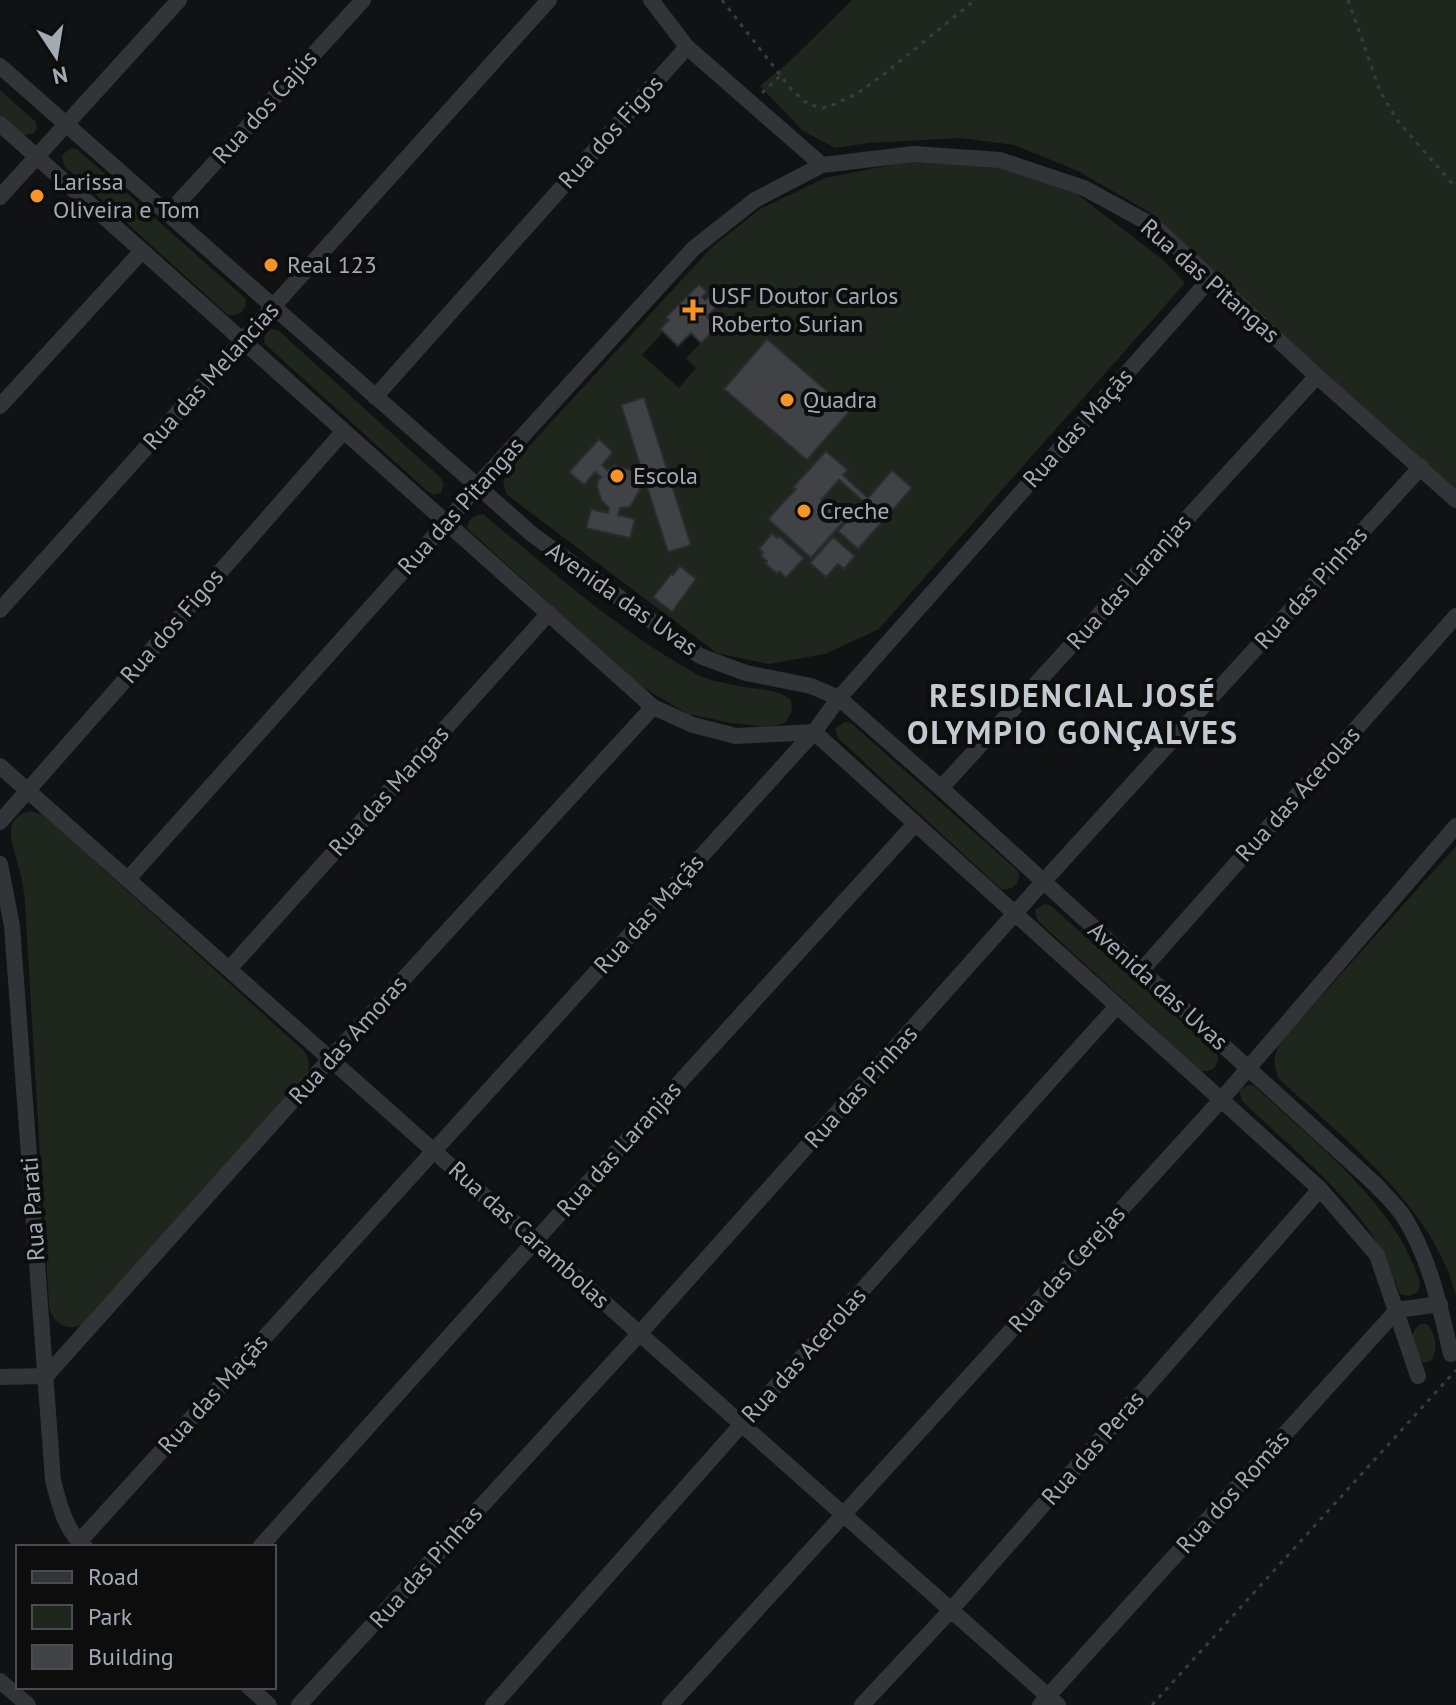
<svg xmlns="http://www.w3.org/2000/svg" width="1456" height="1705" font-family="'PT Sans',sans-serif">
	<rect width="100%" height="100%" fill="#111213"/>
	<path fill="#1e261e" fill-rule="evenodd" d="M852,0H1456V492L1149,212L1078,171L1014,145L960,138L869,143L835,148L803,131L760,86L790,61Z
		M0,90L35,121L37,127L34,133L22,136L0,116Z
		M71,148L77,149L245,298C248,309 240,317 228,315L64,166L62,155Z
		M906,162L996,166L1077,194L1163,260L1185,283L879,629L825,654L768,664L717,653L506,494L503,482L509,468L711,248L760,209L825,178ZM698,284L707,292L702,297L705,300L712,294L720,302L707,317L716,327L686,358L696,368L679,388L642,355L663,332L660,329L669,320L666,317Z
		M271,329L278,330L441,478L444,485L441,493L434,495L427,491L265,344C263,337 265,334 271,329Z
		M483,514C551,570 616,629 693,672C706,680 724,683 739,686C757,690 777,688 791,700L792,712L785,723L769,727L731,723L688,714L637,684L467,528C469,518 473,516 483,514Z
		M845,722L851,723L1018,871C1022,883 1013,891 1001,889L838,738L835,728Z
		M30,811L44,815L304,1051L309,1061L308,1072L83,1325C66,1331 53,1324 49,1306L25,904C24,891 22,878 18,865C13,844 0,819 30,811Z
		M1456,846V1296C1433,1206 1344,1139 1279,1079C1272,1064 1274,1054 1281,1041Z
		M1044,904L1050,905L1217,1053C1221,1065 1212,1073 1201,1071L1037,920L1035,910Z
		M1248,1085L1254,1086C1307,1135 1391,1202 1415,1269C1418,1277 1423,1285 1417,1292C1411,1297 1407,1296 1400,1294C1392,1273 1384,1252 1371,1233C1336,1183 1286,1143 1242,1101L1239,1091Z
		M1421,1324H1427C1436,1335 1438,1347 1432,1360L1425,1363L1419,1360C1415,1346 1406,1333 1421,1324Z"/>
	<path fill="#404246" stroke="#2b2c2f" stroke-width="2" d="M699,284L707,292L702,297L705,300L712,294L721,302L707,317L717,327L701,343L691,333L678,346L660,329L669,320L666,317Z
		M767,339L850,411L807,460L724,389Z
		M644,397L691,545L668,552L646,484L639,486L640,490L630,507L620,508L618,515L635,519L630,538L586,528L591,509L608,513L609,508L601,500L597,486L598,480L601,477L595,472L584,485L569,472L599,439L613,452L602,465L607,470L615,465L634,471L636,477L643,474L621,405Z
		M826,451L848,470L843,475L868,498L892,470L912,488L858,549L838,531L864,502L839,480L821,500L844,521L811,558L768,519L796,489L793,487Z
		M772,533L777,538L779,536L804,558L786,578L779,571L777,574L765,563L767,561L761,556L763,553L759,549Z
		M833,537L855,556L844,569L838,564L826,577L810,563Z
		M680,566L696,579L672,612L653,597L672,573L673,575Z"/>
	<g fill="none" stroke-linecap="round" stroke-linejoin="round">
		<path stroke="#383b3f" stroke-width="3" stroke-dasharray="4 6" stroke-linecap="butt" d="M722,0L791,89L808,104L823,108L835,104L858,93L883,75L975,0
			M1348,0L1380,91L1397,120L1456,188
			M762,93L780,76
			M1152,1705L1456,1370"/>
		<path stroke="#323438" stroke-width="16" d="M651,0L687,47L822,165L914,154L1000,160L1084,188L1154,226L1317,376L1456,500
			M0,66L533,535L700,656L746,673L811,686L839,698L941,788L1375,1184C1385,1195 1396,1205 1404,1217C1430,1259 1440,1307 1451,1354
			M0,124L653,707L693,725L736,736L814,732L1320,1189L1377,1255L1418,1376
			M0,197L179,0
			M168,214L363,0
			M375,397L687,47
			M0,406L142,251
			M0,610L549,0
			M0,766L1058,1705
			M941,788L1317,376
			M0,822L344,431
			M0,864L12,926L53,1480C59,1503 65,1531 85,1547
			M128,879L447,522L477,486L694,248L755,200L822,165
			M229,969L549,613
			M1141,971L1456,616
			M46,1376L330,1059L653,707
			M0,1377L46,1376
			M79,1542L814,732L839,698L1211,278
			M260,1547L535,1241L915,824
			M0,1681L28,1705
			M249,1687L269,1705
			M299,1705L640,1333L1043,882L1421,467
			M493,1705L742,1424L1117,1006
			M670,1705L1221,1100L1456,826
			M862,1705L951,1610L1320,1189
			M1040,1705L1397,1310L1440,1304"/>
	</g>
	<g fill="#f79426" stroke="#0d0d0e" stroke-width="3">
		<circle cx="37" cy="196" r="8"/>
		<circle cx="271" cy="265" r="8"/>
		<path d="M689 298h8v8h8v8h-8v8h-8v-8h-8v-8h8z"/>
		<circle cx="787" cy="400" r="8"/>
		<circle cx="617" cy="476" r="8"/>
		<circle cx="804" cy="511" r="8"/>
	</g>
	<g text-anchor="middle" stroke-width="8" stroke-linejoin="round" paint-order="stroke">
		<g font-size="24" fill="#a2aab4" stroke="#0d0d0e">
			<text transform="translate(265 107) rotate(-48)" y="8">Rua dos Cajús</text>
			<text transform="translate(611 132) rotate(-48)" y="8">Rua dos Figos</text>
			<text transform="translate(1210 281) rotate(41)" y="8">Rua das Pitangas</text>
			<text transform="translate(211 376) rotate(-48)" y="8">Rua das Melancias</text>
			<text transform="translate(1078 428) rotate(-48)" y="8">Rua das Maçãs</text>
			<text transform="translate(461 506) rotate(-48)" y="8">Rua das Pitangas</text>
			<text transform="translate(1129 582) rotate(-48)" y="8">Rua das Laranjas</text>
			<text transform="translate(1311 588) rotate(-48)" y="8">Rua das Pinhas</text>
			<text transform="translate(622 599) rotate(35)" y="8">Avenida das Uvas</text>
			<text transform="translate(172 626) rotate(-49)" y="8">Rua dos Figos</text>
			<text transform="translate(389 791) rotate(-48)" y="8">Rua das Mangas</text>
			<text transform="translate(1298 794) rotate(-48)" y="8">Rua das Acerolas</text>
			<text transform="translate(649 914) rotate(-48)" y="8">Rua das Maçãs</text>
			<text transform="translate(1158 986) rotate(42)" y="8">Avenida das Uvas</text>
			<text transform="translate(348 1040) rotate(-48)" y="8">Rua das Amoras</text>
			<text transform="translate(861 1087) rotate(-48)" y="8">Rua das Pinhas</text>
			<text transform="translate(619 1149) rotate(-48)" y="8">Rua das Laranjas</text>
			<text transform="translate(33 1209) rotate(-94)" y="8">Rua Parati</text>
			<text transform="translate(529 1235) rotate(42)" y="8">Rua das Carambolas</text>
			<text transform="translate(1067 1269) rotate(-48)" y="8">Rua das Cerejas</text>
			<text transform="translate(804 1355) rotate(-48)" y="8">Rua das Acerolas</text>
			<text transform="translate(213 1394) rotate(-48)" y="8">Rua das Maçãs</text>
			<text transform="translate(1093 1448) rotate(-49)" y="8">Rua das Peras</text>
			<text transform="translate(1233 1492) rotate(-48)" y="8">Rua dos Romãs</text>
			<text transform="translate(426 1567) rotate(-48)" y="8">Rua das Pinhas</text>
		</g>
		<g font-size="24" fill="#a2aab4" stroke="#0d0d0e" text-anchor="start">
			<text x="53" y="190">Larissa<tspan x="53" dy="28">Oliveira e Tom</tspan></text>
			<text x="287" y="273">Real 123</text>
			<text x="711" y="304">USF Doutor Carlos<tspan x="711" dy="28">Roberto Surian</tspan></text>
			<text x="803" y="408">Quadra</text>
			<text x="633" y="484">Escola</text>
			<text x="820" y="519">Creche</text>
		</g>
		<g font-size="32" font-weight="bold" letter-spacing="2" fill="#c3c9d0" stroke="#0d0d0e">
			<text x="1073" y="707">RESIDENCIAL JOSÉ<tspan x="1073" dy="37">OLYMPIO GONÇALVES</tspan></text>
		</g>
	</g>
	<rect x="16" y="1545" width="260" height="144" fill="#0d0d0e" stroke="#494c50" stroke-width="2"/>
	<rect x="32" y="1571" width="40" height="12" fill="#323438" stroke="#494c50" stroke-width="2"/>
	<text x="88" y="1585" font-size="24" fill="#a2aab4">Road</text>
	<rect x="32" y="1605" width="40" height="24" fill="#1e261e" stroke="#494c50" stroke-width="2"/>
	<text x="88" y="1625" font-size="24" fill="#a2aab4">Park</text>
	<rect x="32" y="1645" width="40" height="24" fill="#404246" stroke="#494c50" stroke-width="2"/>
	<text x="88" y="1665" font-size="24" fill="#a2aab4">Building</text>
	<g transform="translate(56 56) rotate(168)" stroke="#0d0d0e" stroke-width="6" paint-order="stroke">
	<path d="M0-6L14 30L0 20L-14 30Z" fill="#a2aab4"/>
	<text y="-12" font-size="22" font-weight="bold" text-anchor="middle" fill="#a2aab4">N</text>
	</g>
</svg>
